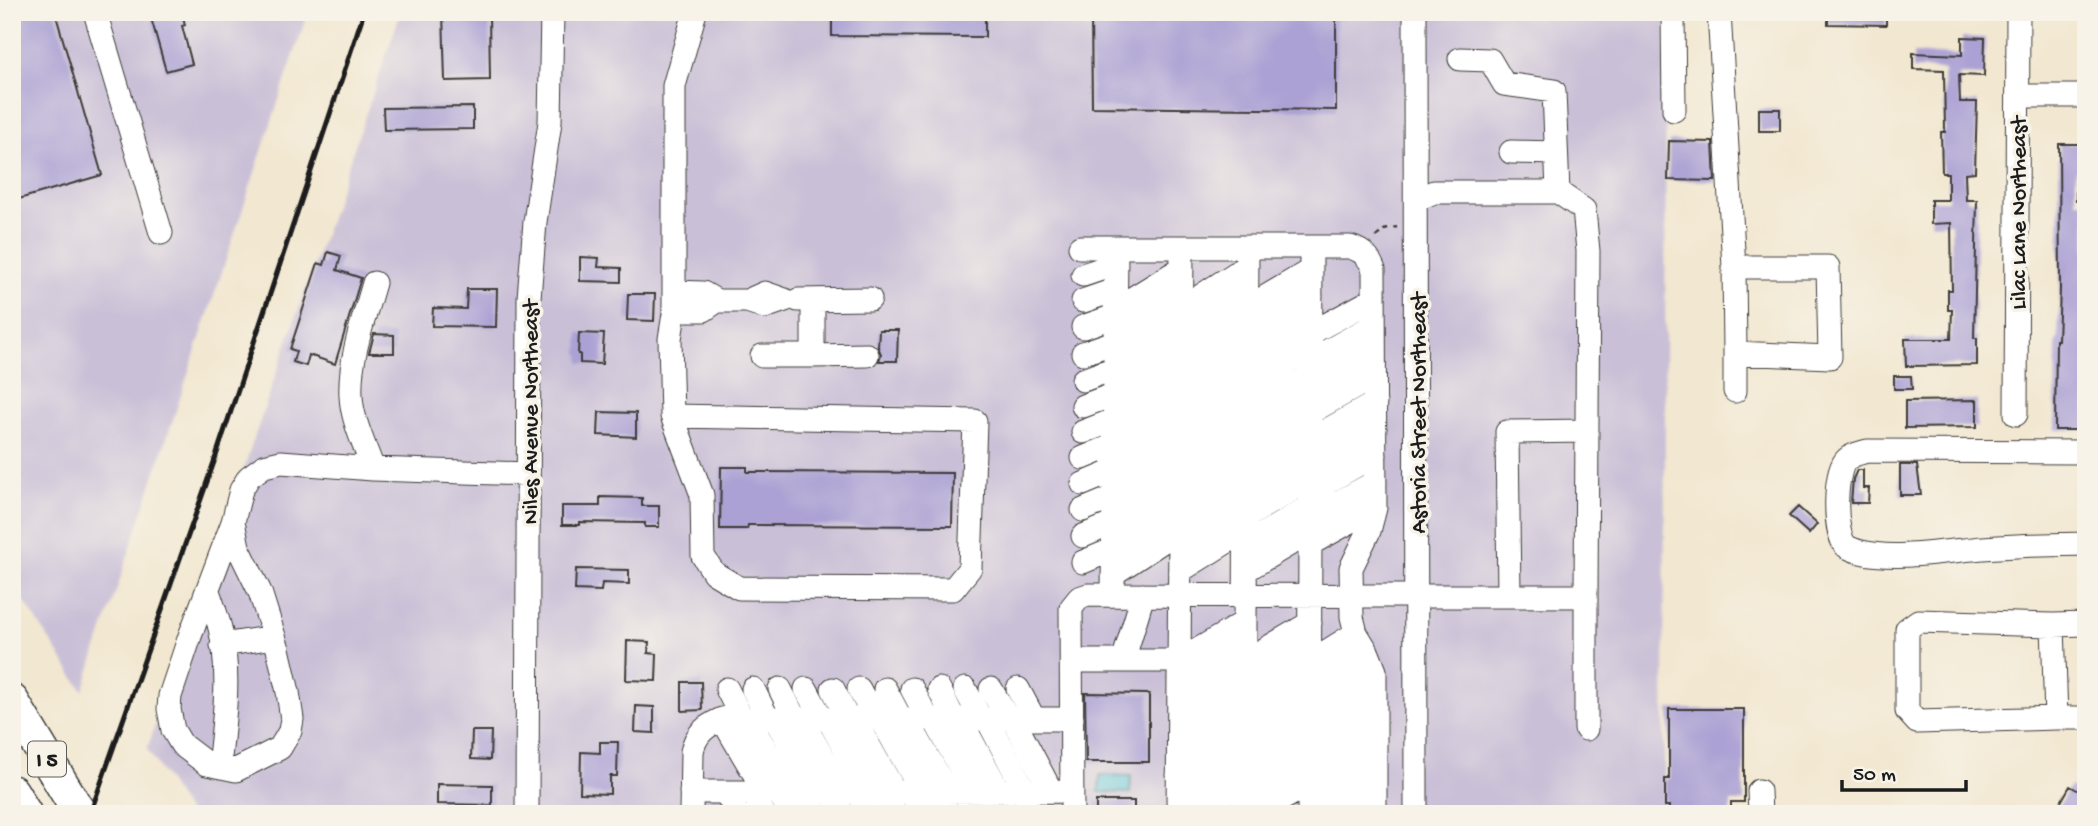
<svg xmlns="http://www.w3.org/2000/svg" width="2098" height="826" font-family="'Gochi Hand',sans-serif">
	<rect width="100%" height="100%" fill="#f7f3e8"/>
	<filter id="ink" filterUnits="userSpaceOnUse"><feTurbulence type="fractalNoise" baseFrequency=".0143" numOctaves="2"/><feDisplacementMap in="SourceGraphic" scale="14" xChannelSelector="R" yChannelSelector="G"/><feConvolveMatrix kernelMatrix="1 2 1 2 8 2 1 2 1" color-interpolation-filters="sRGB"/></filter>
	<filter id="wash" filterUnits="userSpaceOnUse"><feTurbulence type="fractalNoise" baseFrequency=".00686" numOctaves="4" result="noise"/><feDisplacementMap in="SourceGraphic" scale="28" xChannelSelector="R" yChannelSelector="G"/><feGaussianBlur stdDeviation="1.57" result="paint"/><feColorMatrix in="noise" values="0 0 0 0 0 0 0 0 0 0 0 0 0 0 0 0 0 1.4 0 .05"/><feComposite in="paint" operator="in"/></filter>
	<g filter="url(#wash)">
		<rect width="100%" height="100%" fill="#f2e7d0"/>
		<path fill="#c9bfd7" d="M12,12H308L83,691L12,582Z
			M401,12H1666L1664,814H189L147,749Z"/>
		<path fill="#5cc3da" stroke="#3c707b" stroke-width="2" d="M1100,775L1131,776L1130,793L1099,792Z"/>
		<g id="blocks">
			<path fill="#aba1d4" d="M12,12H55L102,175L12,201Z
				M172,12H182L185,25L182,26L192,64L166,71L151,18Z
				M443,12H489L490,80L445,81Z
				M832,12H985V37L832,36Z
				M1091,12H1336V110L1092,107Z
				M1828,12H1886V25L1828,24Z
				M1962,37L1985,38L1984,76L1959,75L1960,102H1977L1975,172L1965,173L1966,200H1977L1974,338H1977V365L1906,366L1905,339H1951L1952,310H1948V290H1952L1951,223L1931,224V200H1948V173H1942L1941,132H1945L1944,70L1913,69V53L1962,55Z
				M473,107V129L384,130L383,108Z
				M1759,109H1780V131H1759Z
				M1669,141L1713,142L1715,181L1668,180Z
				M2059,144H2086V171H2076V201H2086V430H2055L2056,340H2058L2060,289Z
				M328,252L341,256L337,270L361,278L335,364L309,355L306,366L293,362L296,351L290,349L318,263L324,265Z
				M580,257L599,258L598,267L621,268V282L580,281Z
				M467,289H497L496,327L432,326L433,308L466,309Z
				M628,294H655L654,321L627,320Z
				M879,330H898L897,361H879L881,354L878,347Z
				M579,333L604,334L602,364L580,363V354H578Z
				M374,334L394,335V353H369Z
				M1894,376H1911L1912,389H1894Z
				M1977,400V427L1905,428V401Z
				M599,412L636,413V437L598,435Z
				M1900,465H1917L1921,495H1900Z
				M721,467H747V472L953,473L952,526L748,525L747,529H720Z
				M1857,470H1863V488H1869L1868,503H1851L1853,479Z
				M600,497L642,498V506H659V527H645V523L580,522V525H562V506H600Z
				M1798,507L1817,524L1809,534L1789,516Z
				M576,569L629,570V584L602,583L601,591L575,590Z
				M627,641L649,642L648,653L657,654L656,681L626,680Z
				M682,682H701L702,710L682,711Z
				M1085,693L1149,694V762H1086Z
				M636,706L654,707V733L635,732Z
				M1669,709H1744V802H1731V814H1669V806H1665V779H1669Z
				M472,731H491L490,760L471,759Z
				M600,742H618L617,776H610V794L580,793L581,752L600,753Z
				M437,784L492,785V805L437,804Z
				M2070,786L2086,795V814H2054Z
				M1096,801H1134V814H1096Z"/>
		</g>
	</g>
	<g filter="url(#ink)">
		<use href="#blocks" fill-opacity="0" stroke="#3c3a37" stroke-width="2"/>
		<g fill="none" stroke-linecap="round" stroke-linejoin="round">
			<defs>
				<path id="minor" d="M95,12L161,233
					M1415,12L1416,814
					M1673,12L1674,110
					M1719,12L1734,267L1735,353L1830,357L1828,267H1734
					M1460,59L1490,60L1504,84L1554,91L1558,192
					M2018,96H2086
					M1511,152L1556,153
					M1080,247H1350C1363,251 1369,257 1374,270L1375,508L1369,531L1351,568L1352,617L1356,633L1367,651L1375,671V814
					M1083,275L1116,264
					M674,292L703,293L717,301L704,310H674
					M798,300L870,299
					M813,300V356L867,355
					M717,301H747L765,307L785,300L765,293L747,301
					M1083,301L1115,290
					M1247,308L1311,270
					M1115,309L1182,268
					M1181,309L1247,266
					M1083,327L1115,316
					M1311,333L1374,299
					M1247,334L1311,296
					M1115,335L1181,294
					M1181,335L1247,292
					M1083,353L1115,342
					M762,356H813
					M1311,360L1374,325
					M1181,361L1247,319
					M1247,361L1311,322
					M1115,362L1181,320
					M1083,380L1115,368
					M1311,386L1374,351
					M1246,387L1311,348
					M1115,388L1181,346
					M1181,388L1247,345
					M1735,391V353
					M1083,406L1115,394
					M1311,412L1374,377
					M1246,413L1311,375
					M1181,414L1247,371
					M2016,414L2018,12
					M1115,415L1181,373
					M672,416L975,421L970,568L953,589L739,588L714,573L703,556L702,495L672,416L670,339L674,314V86L695,12
					M1083,432L1114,420
					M1246,439L1311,401
					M1311,439L1375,403
					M1180,440L1246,398
					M1114,441L1181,399
					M2086,452L1867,451C1860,453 1853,454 1847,459C1834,470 1833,533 1846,546C1849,548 1857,551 1861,552C1893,560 1939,552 1973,549C2011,545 2048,545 2086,544
					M1083,458L1114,445
					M1246,465L1311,427
					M1311,465L1375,429
					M1180,466L1246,425
					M1114,468L1181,425
					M373,469C365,446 352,420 351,396C349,358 364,319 374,283
					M1083,484L1114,471
					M1246,491L1311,453
					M1180,492L1246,451
					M1310,492L1375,455
					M1114,494L1180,452
					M1083,510L1114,497
					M1246,517L1310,479
					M1310,518L1375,482
					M1180,519L1246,478
					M1114,521L1180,478
					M233,522L190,636L170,696L169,709L173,730L182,745L207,764L236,770L280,748L290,731L292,719L288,692L278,649L260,592L238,547L233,522L241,490L249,477L264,466L281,462L373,469L528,474
					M1083,536L1114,523
					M1246,544L1310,506
					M1310,544L1375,508
					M1180,545L1246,504
					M1114,547L1180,504
					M1083,562L1114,549
					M1246,570L1310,532
					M1180,571L1246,530
					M1113,574L1180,530
					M208,591C212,603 217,616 220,628C231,673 224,721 219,766
					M1113,595L1116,247
					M1509,595L1507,432L1587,431
					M2086,624L2053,625L2056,718H2086
					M2053,625L1918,621L1907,629V711L1917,722L2056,718
					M222,645L274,637
					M1072,661H1179L1245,622
					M1123,661L1143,595
					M1245,661L1310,623
					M1310,662L1356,633
					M1245,683L1310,646
					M1179,684L1245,645
					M1310,685L1367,651
					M727,689L742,719
					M753,689L768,719
					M780,689L795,719
					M806,689L822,719
					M833,689L848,719
					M859,689L875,719
					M885,689L901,719
					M912,689L928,719
					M939,689L954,719
					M965,689L981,719
					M991,689L1008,719
					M1018,689L1034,719
					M1245,706L1310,669
					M1179,707L1245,667
					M1309,708L1375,671
					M722,719L765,792
					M748,719L791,792
					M775,719L817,792
					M801,719L843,792
					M828,719L869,792
					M854,719L895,792
					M881,719L921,791
					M907,719L947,791
					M934,719L973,791
					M960,719L999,791
					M987,719L1025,791
					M1013,719L1051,791
					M1179,729L1245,691
					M1245,729L1310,692
					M1586,729V596
					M1309,730L1375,694
					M1179,752L1245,713
					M1245,752L1309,715
					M1309,753L1375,717
					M1178,775L1245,736
					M1244,775L1309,738
					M1309,776L1375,740
					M936,791L949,814
					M963,791L975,814
					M989,791L1002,814
					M1015,791L1028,814
					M1759,791L1760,814
					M691,792L1072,791
					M725,792L738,814
					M752,792L764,814
					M778,792L791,814
					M804,792L817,814
					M831,792L843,814
					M857,792L870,814
					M884,792L896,814
					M910,792L923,814
					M1178,798L1245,759
					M1244,798L1309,761
					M1309,798L1375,763
					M527,814L529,298L535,222L550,122L552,12
					M691,814L692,752C695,734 706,726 722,719H1072
					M1072,814L1071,608L1079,598L1088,595L1586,596L1588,251L1584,210L1558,192H1434L1417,199
					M1178,814L1182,247
					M1190,814L1244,782
					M1244,814L1247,247
					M1256,814L1309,784
					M1309,814L1311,247
					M1322,814L1375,786"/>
				<path id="highway" d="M12,701L80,814
					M12,792L25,814"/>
			</defs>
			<use href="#minor" stroke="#3c3a37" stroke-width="25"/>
			<use href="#highway" stroke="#3c3a37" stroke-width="36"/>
			<path stroke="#3c3a37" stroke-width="2.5" stroke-dasharray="5 5" stroke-linecap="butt" d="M1376,237L1384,230L1397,227"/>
			<use href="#minor" stroke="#fff" stroke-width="23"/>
			<use href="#highway" stroke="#fff" stroke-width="33"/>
			<path stroke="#1c1c1c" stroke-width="5" d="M90,814L214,462L364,12"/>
		</g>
	</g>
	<g text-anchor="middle" stroke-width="7" stroke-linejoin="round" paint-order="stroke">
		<rect fill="#f7f3e8" stroke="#5e5c59" stroke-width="2" x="28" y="741.5" width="38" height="35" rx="5"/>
		<g font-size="21" font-weight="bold" fill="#1c1c1c">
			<text x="47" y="766">I 5</text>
		</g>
		<g font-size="23" fill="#1c1c1c" stroke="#f7f3e8">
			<text transform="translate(2017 213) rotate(-90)" y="8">Lilac Lane Northeast</text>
			<text transform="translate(529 412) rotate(-90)" y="8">Niles Avenue Northeast</text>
			<text transform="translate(1417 413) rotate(-90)" y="8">Astoria Street Northeast</text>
		</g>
	</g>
	<rect width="2098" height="826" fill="none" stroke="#f7f3e8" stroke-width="42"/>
	<path d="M1842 780v10h124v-10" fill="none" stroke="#1c1c1c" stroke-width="3.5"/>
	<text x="1853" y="780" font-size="21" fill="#1c1c1c" stroke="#f7f3e8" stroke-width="5" paint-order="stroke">50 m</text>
</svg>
